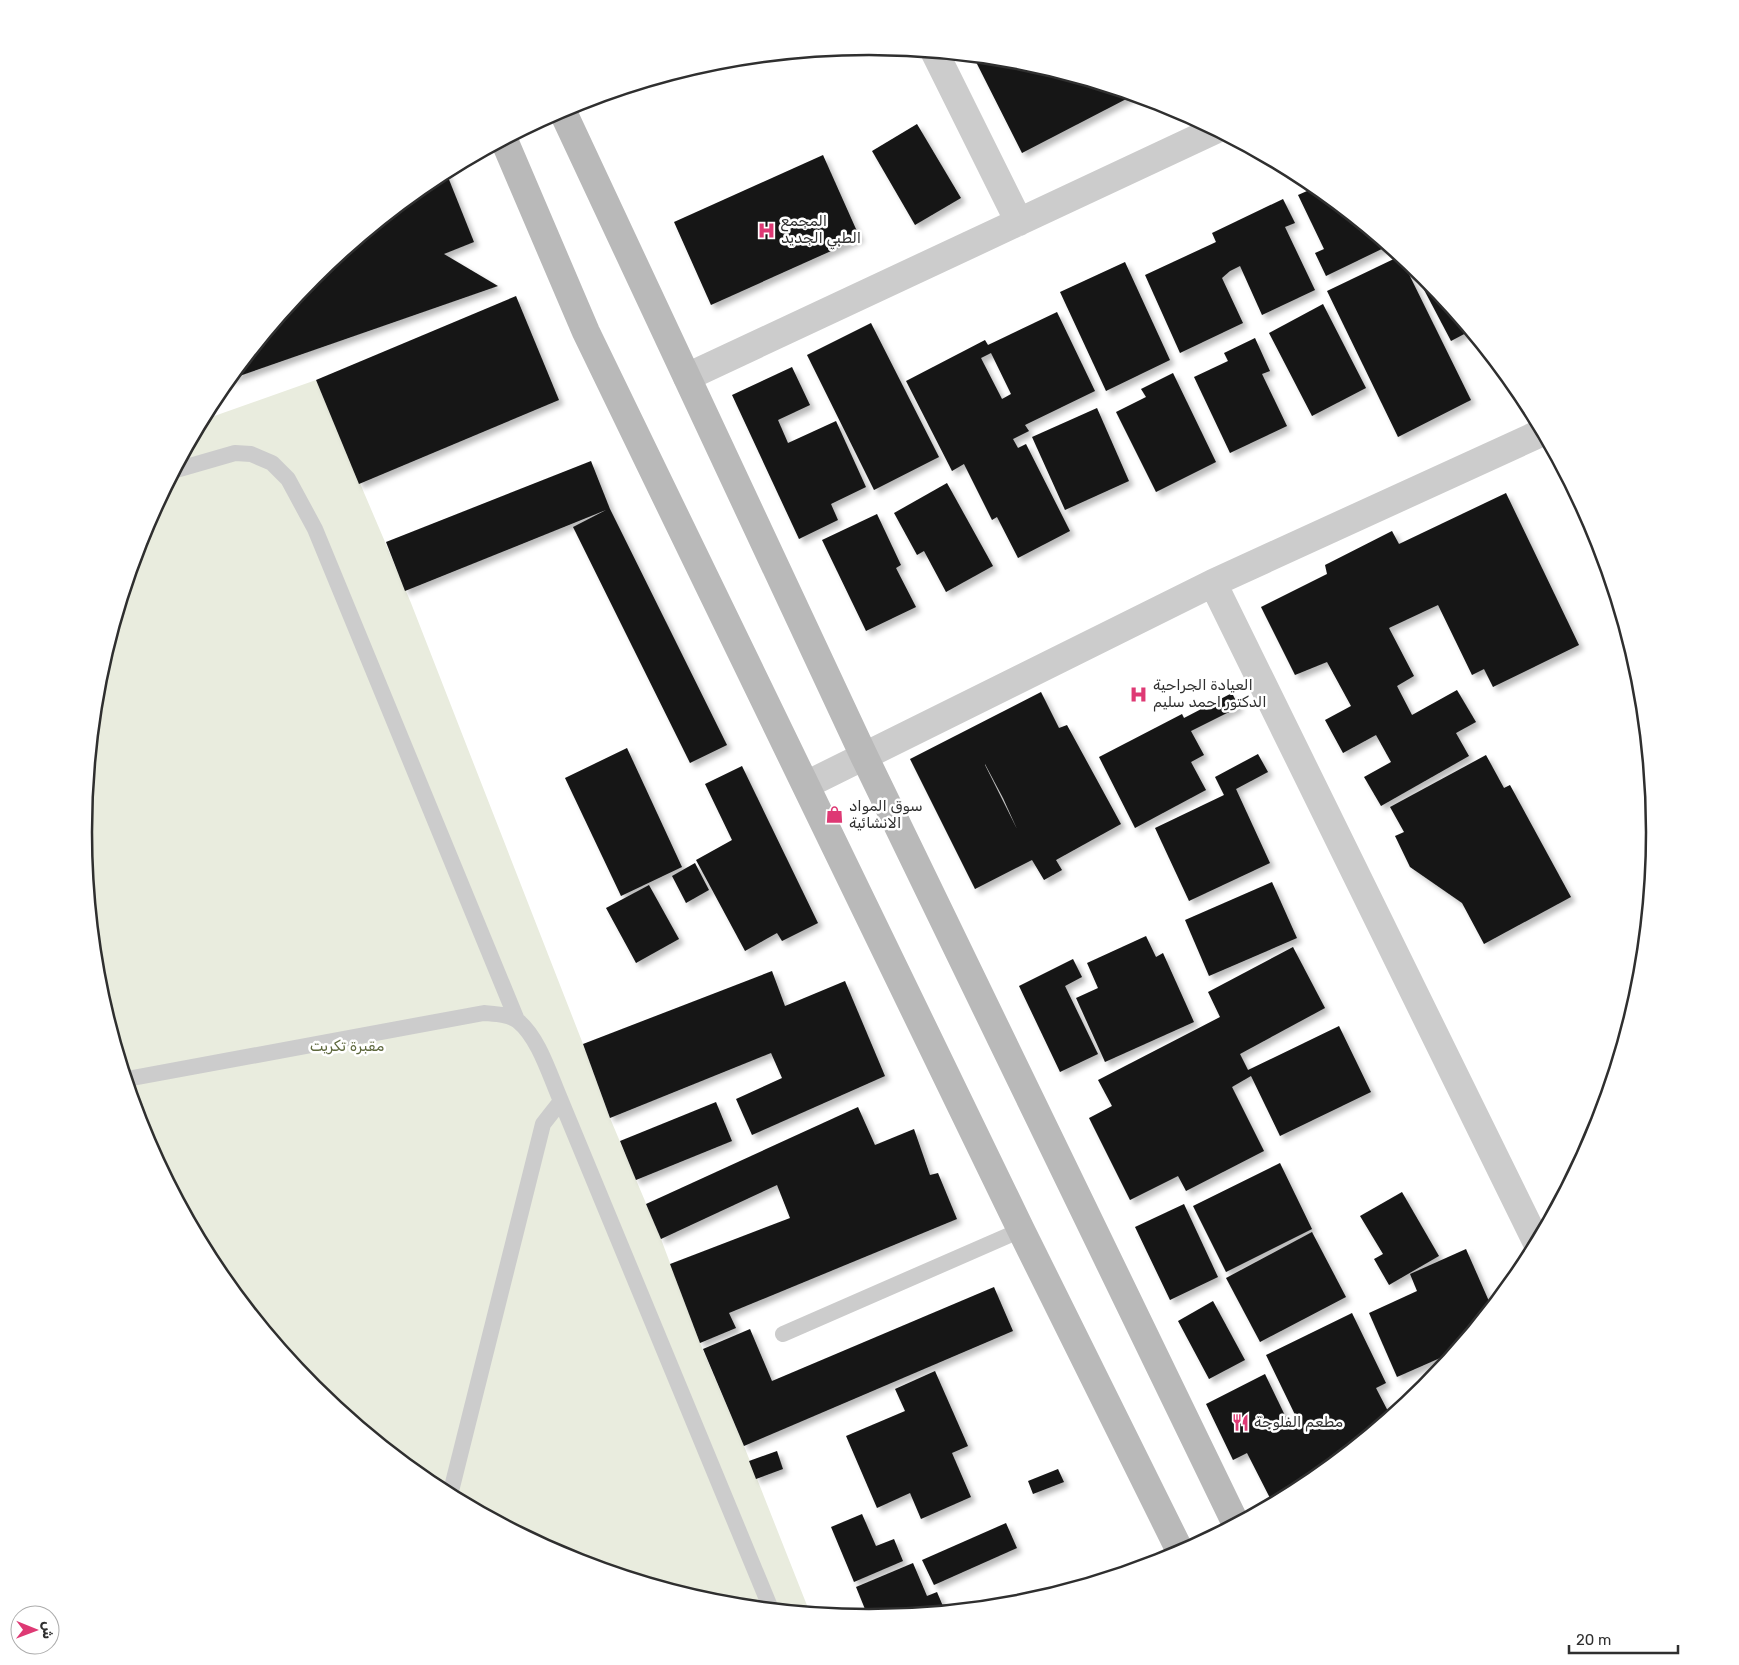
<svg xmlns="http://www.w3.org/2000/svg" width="1739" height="1665" font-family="Rubik,'Noto Naskh Arabic',sans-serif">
	<defs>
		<filter id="shadow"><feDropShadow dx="4.5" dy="4.5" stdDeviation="2.5" flood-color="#0004"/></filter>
	</defs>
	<rect width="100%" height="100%" fill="#fff"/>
	<path fill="#e9ecde" d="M316,380L411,603L583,1044L610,1118L661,1239L700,1343L744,1446L810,1613L716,1604L568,1559L432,1486L313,1388L216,1269L143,1133L98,986L83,832L98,679L143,531L203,420Z"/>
	<path fill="#161616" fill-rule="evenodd" filter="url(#shadow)" d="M973,56L1023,61L1134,95L1022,153Z
		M917,124L961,198L915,225L872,151Z
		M823,155L860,238L711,305L674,222Z
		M446,172L474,242L444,254L498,286L228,380L314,276L433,179Z
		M1316,187L1388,246L1326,276L1315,253L1324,249L1298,195Z
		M1283,199L1295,223L1285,227L1315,290L1262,315L1240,266L1230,271L1222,278L1243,323L1180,353L1145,275L1216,242L1212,233Z
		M1400,256L1471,400L1398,437L1327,291Z
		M1125,262L1170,360L1106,391L1060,292Z
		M1411,265L1426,277L1470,331L1451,341Z
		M516,296L559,400L359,484L316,380Z
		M1323,304L1366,388L1312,416L1269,333Z
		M1057,312L1095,391L1025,425L1029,431L1013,439L1018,448L1026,444L1070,531L1018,558L997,517L992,520L964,464L952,471L906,381L985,340L988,345ZM991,353L1011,394L1002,399L981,358Z
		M871,323L939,457L874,490L807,355Z
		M1255,338L1270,371L1262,374L1287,426L1230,453L1194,377L1228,361L1224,353Z
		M792,367L810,405L778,420L788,443L836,421L866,487L831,504L838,520L799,539L732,395Z
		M1173,373L1216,462L1156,492L1116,412L1146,397L1141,389Z
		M1097,408L1129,481L1065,510L1032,437Z
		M591,461L610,509L727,745L690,763L573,527L606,510L405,591L386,542Z
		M947,483L993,566L946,592L924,551L917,555L894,513Z
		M1506,493L1579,645L1493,687L1484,669L1472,675L1438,605L1389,628L1414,676L1397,686L1412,715L1457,690L1476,722L1456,733L1469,756L1381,806L1364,777L1391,762L1376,735L1343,753L1325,720L1351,706L1327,662L1295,675L1261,607L1327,574L1325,565L1392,531L1399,544Z
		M877,514L901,565L896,568L916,607L866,631L822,540Z
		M1041,692L1059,728L1067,725L1121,824L1056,860L1062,870L1044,880L1032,860L975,889L910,759ZM985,764L1003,798L1017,829L985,765Z
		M1232,693L1239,707L1191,731L1204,755L1191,762L1206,790L1135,828L1099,757L1182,714L1184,718Z
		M627,748L682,867L621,896L565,778Z
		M1258,754L1268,772L1236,789L1270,863L1189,901L1155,828L1224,795L1215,777Z
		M1486,755L1504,788L1510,785L1571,897L1484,944L1462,903L1410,867L1395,836L1404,832L1390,807Z
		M742,766L818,923L782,941L777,933L745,951L696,860L732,840L705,784Z
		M695,863L709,890L686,903L672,876Z
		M1272,882L1297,938L1209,976L1185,920Z
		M649,885L679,939L636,963L606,908Z
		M1146,936L1156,957L1163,953L1194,1022L1105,1062L1076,998L1098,988L1087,963Z
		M1293,947L1325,1008L1240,1054L1248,1070L1339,1026L1371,1092L1280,1136L1251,1076L1232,1087L1264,1151L1186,1191L1178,1176L1130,1200L1089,1118L1112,1106L1098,1080L1220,1017L1208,992Z
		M1073,959L1082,977L1065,986L1098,1054L1060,1072L1019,986Z
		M772,971L785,1006L845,981L885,1076L752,1135L736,1099L782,1078L771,1053L610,1118L583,1044Z
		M716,1102L732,1141L636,1180L620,1141Z
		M858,1107L875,1145L914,1129L930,1175L938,1173L957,1219L729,1313L736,1328L700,1343L670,1264L790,1218L777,1185L661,1239L646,1204Z
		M1280,1163L1312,1229L1226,1272L1193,1206Z
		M1402,1192L1439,1256L1389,1285L1374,1259L1383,1254L1360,1216Z
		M1184,1204L1218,1277L1170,1300L1135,1227Z
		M1312,1232L1346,1297L1260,1342L1226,1278Z
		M1466,1249L1492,1308L1456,1351L1397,1377L1369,1313L1417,1291L1410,1274Z
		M994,1287L1013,1331L744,1446L703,1349L750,1329L772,1381Z
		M1213,1301L1245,1360L1209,1379L1178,1321Z
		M1352,1313L1386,1383L1376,1388L1391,1417L1306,1486L1273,1504L1247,1453L1233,1460L1206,1404L1265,1374L1292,1430L1300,1425L1266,1355Z
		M935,1371L968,1446L952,1453L971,1497L921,1519L910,1493L877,1508L846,1436L905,1411L895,1389Z
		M777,1451L783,1469L756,1479L749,1461Z
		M1058,1469L1064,1482L1033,1494L1028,1481Z
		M862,1514L876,1546L894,1539L903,1561L854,1582L831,1527Z
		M1006,1523L1017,1548L934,1585L922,1560Z
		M913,1563L927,1596L937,1592L945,1611L869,1619L856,1587Z
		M1064,1585L1066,1591L1023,1604L1013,1605Z"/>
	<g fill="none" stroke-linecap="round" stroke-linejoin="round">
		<path stroke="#ccc" stroke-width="16" d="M176,470L235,453L251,454L272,463L288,479L315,529L517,1020
			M127,1079L484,1013C495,1014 508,1014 518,1021C539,1038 550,1076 561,1101L771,1609
			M783,1334L1021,1230
			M450,1495L543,1124L561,1101"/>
		<path stroke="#ccc" stroke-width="28" d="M935,53L1019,222
			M687,377L1215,130
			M1213,583L1537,1243
			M806,785L1213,583L1543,432"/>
		<path stroke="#b9b9b9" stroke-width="28" d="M562,110L864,756L1236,1524
			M504,140L586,332L1021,1230L1181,1553"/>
	</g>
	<defs>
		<symbol id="hospital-bare" viewBox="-9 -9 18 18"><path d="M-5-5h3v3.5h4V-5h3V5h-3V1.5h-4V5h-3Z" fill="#de3974" stroke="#fff" stroke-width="2.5" paint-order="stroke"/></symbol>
		<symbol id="shop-bare" viewBox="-9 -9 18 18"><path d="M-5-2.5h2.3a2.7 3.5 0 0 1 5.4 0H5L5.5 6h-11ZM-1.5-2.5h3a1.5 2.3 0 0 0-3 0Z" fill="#de3974" stroke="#fff" stroke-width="2.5" paint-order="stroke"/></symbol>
		<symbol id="restaurant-bare" viewBox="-9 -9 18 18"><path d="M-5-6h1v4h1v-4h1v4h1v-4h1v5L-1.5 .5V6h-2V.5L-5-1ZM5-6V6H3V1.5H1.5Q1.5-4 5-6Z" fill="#de3974" stroke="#fff" stroke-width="2.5" paint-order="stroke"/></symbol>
	</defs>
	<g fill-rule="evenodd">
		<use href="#hospital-bare" x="754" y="218" width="25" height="25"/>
		<use href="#hospital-bare" x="1126" y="682" width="25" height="25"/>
		<use href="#shop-bare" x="822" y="802" width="25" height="25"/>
		<use href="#restaurant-bare" x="1228" y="1410" width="25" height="25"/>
	</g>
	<g text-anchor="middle" stroke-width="5" stroke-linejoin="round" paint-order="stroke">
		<g font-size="15" fill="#2f2f2f" stroke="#fff" text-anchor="start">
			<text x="781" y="226">المجمع<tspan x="781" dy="17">الطبي الجديد</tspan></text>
			<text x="1153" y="690">العيادة الجراحية<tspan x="1153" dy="17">الدكتور احمد سليم</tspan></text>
			<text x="849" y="811">سوق المواد<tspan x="849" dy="17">الانشائية</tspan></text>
			<text x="1254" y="1427">مطعم الفلوجة</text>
		</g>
		<g font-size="15" fill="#5f693e" stroke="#fff">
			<text x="347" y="1051">مقبرة تكريت</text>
		</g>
	</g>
	<path d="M0 0H1739V1665H0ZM92 832a777 777 0 1 1 1554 0a777 777 0 1 1-1554 0Z" fill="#fff" fill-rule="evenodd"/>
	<path fill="none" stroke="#2f2f2f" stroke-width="2.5" d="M92 832a777 777 0 1 1 1554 0a777 777 0 1 1-1554 0Z"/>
	<g transform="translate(35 1630) rotate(91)"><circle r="24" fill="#ffffff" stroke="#acacac"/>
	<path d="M0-4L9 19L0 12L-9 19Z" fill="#de3974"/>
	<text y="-8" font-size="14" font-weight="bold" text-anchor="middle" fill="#2f2f2f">ش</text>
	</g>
	<path d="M1569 1645v8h109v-8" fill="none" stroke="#2f2f2f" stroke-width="2.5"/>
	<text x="1576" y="1645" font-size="15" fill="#2f2f2f" stroke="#ffffff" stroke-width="4" paint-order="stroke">20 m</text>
</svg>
